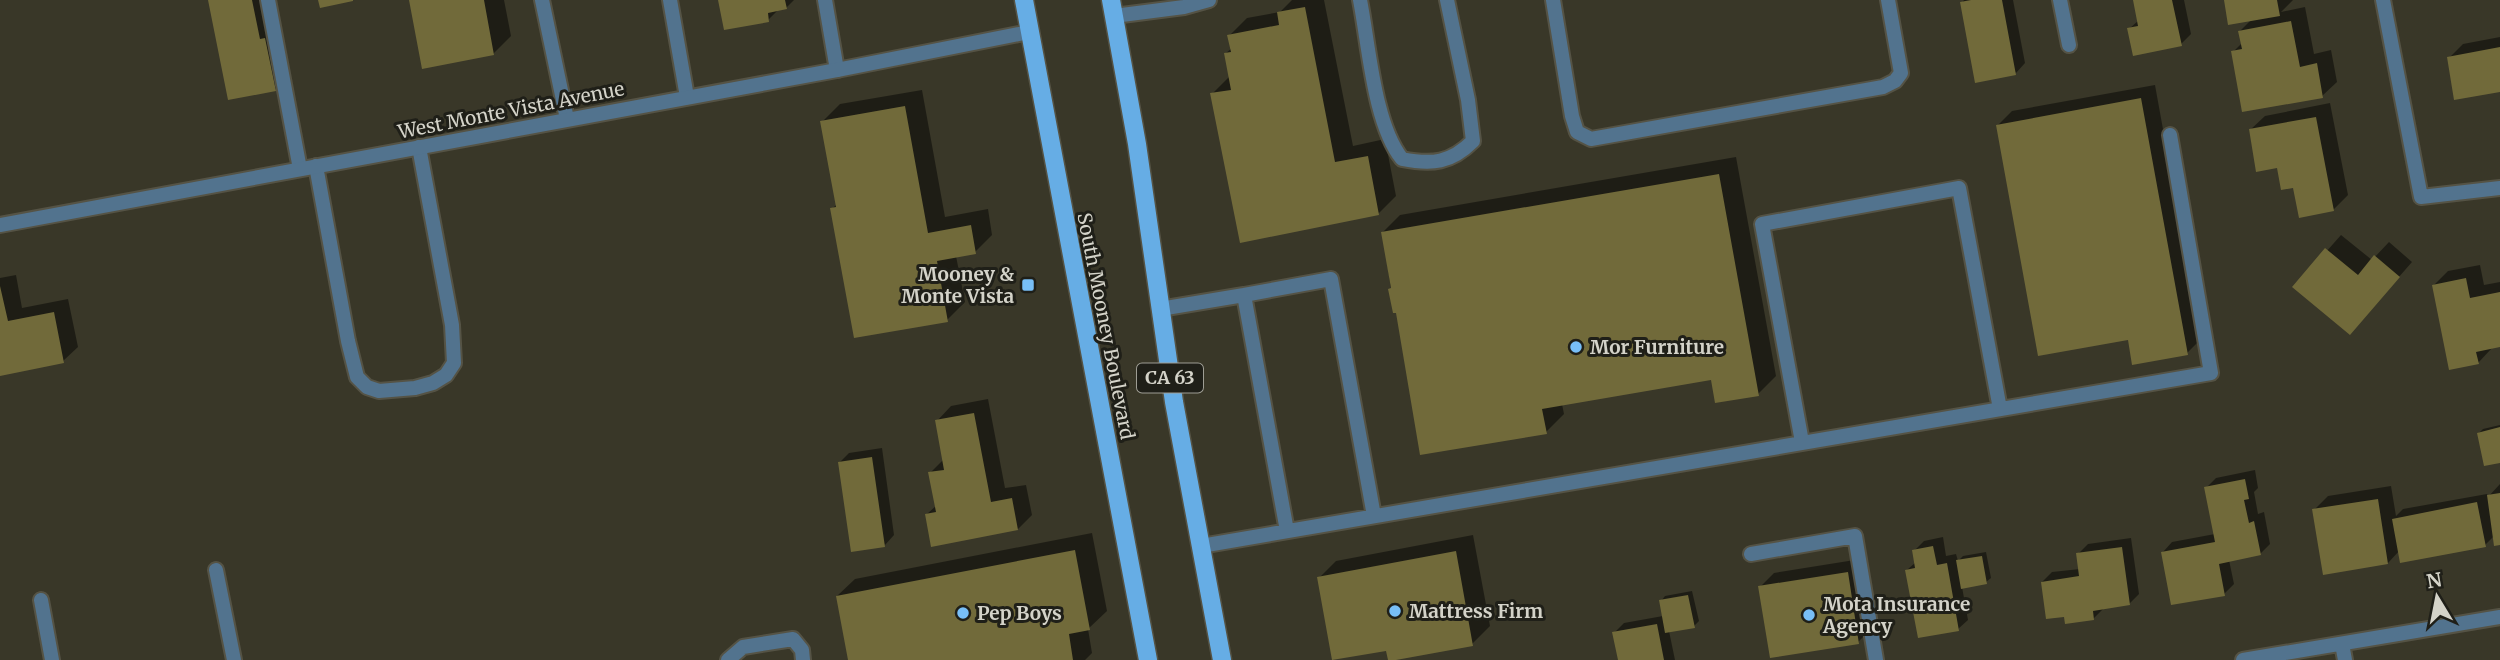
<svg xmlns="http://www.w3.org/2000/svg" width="2500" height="660" font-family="Merriweather,serif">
	<rect width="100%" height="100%" fill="#393728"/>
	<path fill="#0007" d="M210,0H268L289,75L275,89Z
		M411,0H504L511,36L493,54Z
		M720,0H794L786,8L779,9L768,20Z
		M1292,0H1324L1353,146L1385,139L1396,196L1379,213L1212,94L1230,76L1226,53L1232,48L1229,36L1247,18L1280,12Z
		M1964,0H2013L2025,63L2016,73L1962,3Z
		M2135,0H2184L2191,34L2181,44L2129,29L2139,20Z
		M2226,0H2293L2281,12L2305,7L2314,54L2331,50L2337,82L2322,96L2233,52L2242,43L2240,31L2252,19Z
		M2500,37V90L2449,58L2463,44Z
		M2155,85L2201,339L2187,353L2129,338L1997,126L2012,111Z
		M922,90L945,217L988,209L992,235L975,252L956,256L965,302L947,320L832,209L837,204L822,122L840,104Z
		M2330,103L2348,195L2334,209L2295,186L2250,130L2265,116Z
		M1736,157L1776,376L1758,394L1712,378L1562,404L1564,414L1546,432L1397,311H1394L1383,232L1400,215Z
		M2341,235L2372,260L2389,242L2412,262L2350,333L2295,287Z
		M2480,265L2484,285L2500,282V345L2492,348L2478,363L2434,285L2448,271Z
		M16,275L22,308L68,299L78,347L63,361L0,374V278Z
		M988,399L1005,488L1026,485L1032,515L1018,529L927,514L937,505L930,473L944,459L937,421L951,406Z
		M2500,425V461L2479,433L2483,429Z
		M882,448L894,535L885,545L839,463L849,453Z
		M2255,470L2258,488L2254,492L2258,514L2264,512L2270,544L2260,554L2229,560L2234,584L2224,594L2163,552L2172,542L2215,534L2206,488L2216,478Z
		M2500,484V543L2494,536L2485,545L2400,550L2388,563L2314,510L2328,496L2391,486L2396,516L2403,509L2487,494L2488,497Z
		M1092,533L1107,611L1088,629L1092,653L1085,660H850L837,596L855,579Z
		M1473,535L1490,626L1472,644L1388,649L1319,578L1336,561Z
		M1943,537L1946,556L1956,554L1958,561L1963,556L1986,552L1991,578L1986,582L1962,587L1968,620L1958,629L1907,570L1916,562L1914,551L1924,541Z
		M2131,538L2139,594L2129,604L2105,607L2094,618L2065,615L2042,582L2052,572L2080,569L2078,554L2088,544Z
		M1861,559L1872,628L1858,642L1760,587L1774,573Z
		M1692,591L1699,621L1694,626L1669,631L1675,660H1619L1614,633L1624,623L1663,616L1661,601L1665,596Z"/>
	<path fill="#716a3a" d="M208,0H252L260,39L265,38L276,91L228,100Z
		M318,0H353V1L320,8Z
		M409,0H484L494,55L422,69Z
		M718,0H785L787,9L768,13L769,22L724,30Z
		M1971,0H2002L2016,75L1975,83L1960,2Z
		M2133,0H2172L2182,46L2133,56L2127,28L2138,26Z
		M2224,0H2277L2280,16L2228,25Z
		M1305,7L1335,162L1368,156L1379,215L1240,243L1210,93L1231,90L1224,53L1231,52L1227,35L1279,25L1277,12Z
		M2291,21L2300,67L2317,63L2323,98L2242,112L2231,51L2242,49L2238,31Z
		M2500,47V92L2454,100L2447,57Z
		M2141,98L2188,355L2132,365L2128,340L2038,356L1996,125Z
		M905,106L928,233L971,225L976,254L937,261L948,322L854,338L830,208L836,207L820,121Z
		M2316,117L2334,211L2299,218L2293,188L2281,190L2277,168L2256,172L2249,129Z
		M1719,174L1759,396L1715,403L1711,380L1542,409L1547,434L1420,455L1396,313H1393L1388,289L1391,288L1381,232Z
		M2325,248L2358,275L2374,255L2400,277L2350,335L2292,287Z
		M2466,278L2470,298L2500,292V347L2476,352L2479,364L2449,370L2432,285Z
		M0,286L8,321L54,312L64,363L0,376Z
		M974,413L991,502L1012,498L1018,530L931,547L925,514L936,512L928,472L944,470L935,420Z
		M2500,427V463L2484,466L2477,433Z
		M872,457L885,547L851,552L838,462Z
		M2245,479L2249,499L2244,500L2249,523L2254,521L2261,555L2219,564L2225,596L2171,605L2161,552L2215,542L2204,487Z
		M2500,493V545L2494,546L2487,495Z
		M2378,499L2388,564L2323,575L2312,509Z
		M2477,502L2486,547L2400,563L2392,519Z
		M1933,546L1937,565L1947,563L1959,631L1918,638L1905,570L1915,568L1912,550Z
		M2122,547L2130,605L2093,611L2094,620L2065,624L2064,617L2046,619L2041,582L2079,576L2076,553Z
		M1075,550L1090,630L1069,634L1073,660H848L836,596Z
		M1456,551L1473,646L1396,660H1388L1386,651L1332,660L1317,577Z
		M1982,556L1987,584L1961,589L1956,560Z
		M1848,572L1859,644L1770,658L1758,586Z
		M1688,595L1695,628L1665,633L1659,600Z
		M1657,624L1664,660H1618L1612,632Z"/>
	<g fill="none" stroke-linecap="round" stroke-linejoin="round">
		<defs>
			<path id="lane" d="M268,0L300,169
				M542,0L567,119
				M670,0L687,97
				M825,0L837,70
				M1360,0C1369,46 1374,124 1402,159C1432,165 1451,163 1473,141L1468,100L1447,0
				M1553,0L1572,116L1577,132L1591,139L1883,87L1895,81L1901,73L1888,0
				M2060,0L2069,45
				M1114,16L1184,7L1209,0
				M316,166L348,341L357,377L367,387L379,391L415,388L433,383L446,375L454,363L452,325L419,147
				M1160,309L1244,295
				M1802,442L1762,224L1959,188L2000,409
				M1287,531L1244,295L1331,279L1374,516
				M1201,546L2211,373L2170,135
				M1751,554L1855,536L1876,660
				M216,570L234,660
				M41,600L52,660
				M728,660L743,647L793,639L802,650L803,660"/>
			<path id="street" d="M2383,0L2421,197L2500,188
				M0,225L837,70L1029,32
				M2342,644L2345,660
				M2243,660L2500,617"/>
			<path id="primary" d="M1024,0L1148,660
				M1111,0L1137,144L1174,402L1222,660"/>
		</defs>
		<use href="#lane" stroke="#555345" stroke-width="18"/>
		<use href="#street" stroke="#555345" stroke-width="18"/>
		<use href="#primary" stroke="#555345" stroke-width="21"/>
		<use href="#lane" stroke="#52738e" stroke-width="14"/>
		<use href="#street" stroke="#52738e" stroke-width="14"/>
		<use href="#primary" stroke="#66ade5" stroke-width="18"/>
	</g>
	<g fill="#78bff7" stroke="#1f1f18" stroke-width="2.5">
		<rect x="1021" y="278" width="14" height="14" rx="3.5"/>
		<circle cx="1576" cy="347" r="7"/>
		<circle cx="1395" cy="611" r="7"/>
		<circle cx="963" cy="613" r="7"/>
		<circle cx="1809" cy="615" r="7"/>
	</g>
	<g text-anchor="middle" stroke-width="6" stroke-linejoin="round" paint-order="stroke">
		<rect fill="#1f1f18" stroke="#9e9d94" stroke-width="2" x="1137" y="363.5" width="66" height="29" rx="5"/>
		<g font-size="18" font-weight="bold" fill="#d4d3c9">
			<text x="1170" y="384">CA 63</text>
		</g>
		<g font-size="19" fill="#d4d3c9" stroke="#1f1f18">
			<text transform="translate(511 110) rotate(-11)" y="7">West Monte Vista Avenue</text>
			<text transform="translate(1106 326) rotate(79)" y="7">South Mooney Boulevard</text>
		</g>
		<g font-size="19" font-weight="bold" fill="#d4d3c9" stroke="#1f1f18" text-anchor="start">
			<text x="1014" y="281" text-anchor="end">Mooney &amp;<tspan x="1014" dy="22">Monte Vista</tspan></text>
			<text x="1590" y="354">Mor Furniture</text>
			<text x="1823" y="611">Mota Insurance<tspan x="1823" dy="22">Agency</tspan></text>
			<text x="1409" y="618">Mattress Firm</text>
			<text x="977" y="620">Pep Boys</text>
		</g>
	</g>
	<g transform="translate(2437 597) rotate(350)" stroke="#1f1f18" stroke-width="5" paint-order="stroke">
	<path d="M0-5L12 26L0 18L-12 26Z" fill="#d4d3c9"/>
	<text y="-10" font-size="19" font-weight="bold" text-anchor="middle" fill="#d4d3c9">N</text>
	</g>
</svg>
